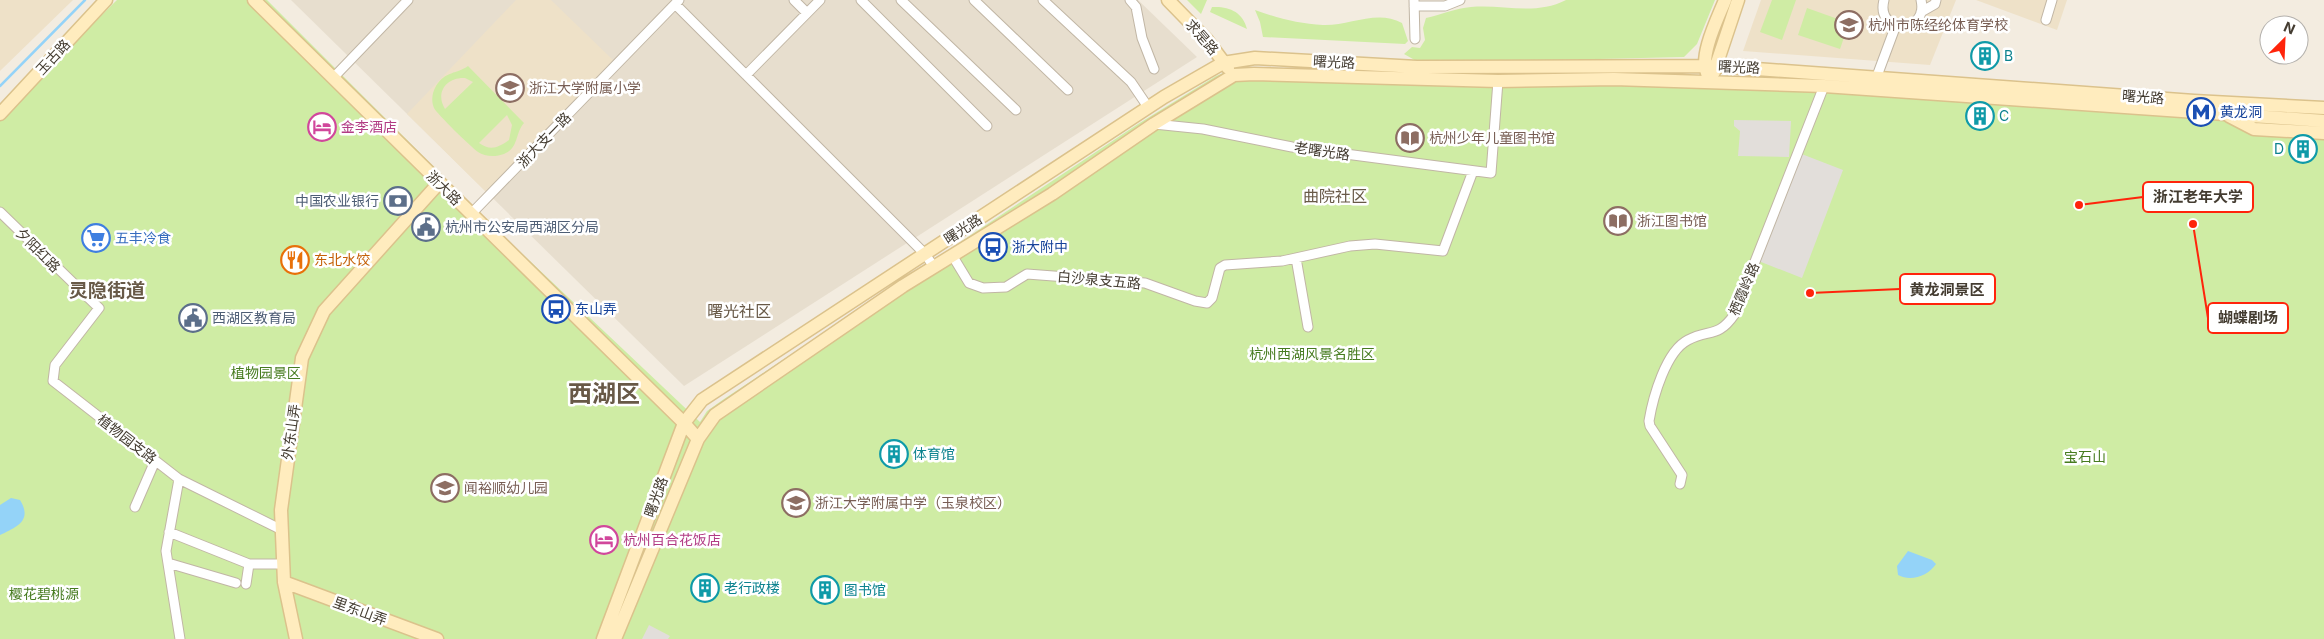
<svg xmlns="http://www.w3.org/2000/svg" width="2324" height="639" font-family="Inter,'Noto Sans SC',sans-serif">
	<rect width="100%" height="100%" fill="#f3ece0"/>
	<path fill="#e7dece" d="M291,0H1138L1197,57L684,386Z"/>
	<path fill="#eee1c8" d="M0,0H73L0,71Z
		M516,0H551L614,61L486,192L407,114Z
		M1761,0H1956L1930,65L1743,51Z
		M1976,0H2067L2057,30Z"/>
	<path fill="#cfeca4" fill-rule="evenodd" d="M117,0H267L495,228L700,422L707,411L724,399L1138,124L1216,76L1238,67L1431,73H1575L1766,78L2324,115V639H0V115Z
		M1187,0H1207L1201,14Z
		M1566,0H1715L1697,44L1684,57L1420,63L1404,54L1412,47L1420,48L1425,40L1423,28L1426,18C1440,15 1456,8 1471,7C1503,4 1535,16 1566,0Z
		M1772,0H1796L1782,40L1760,32Z
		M1212,7C1229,6 1243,12 1247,29L1210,12Z
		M1807,8L1849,23L1840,49L1798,35Z
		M1255,10C1277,18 1299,24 1323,25C1349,26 1377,9 1402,23L1408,41L1405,44L1263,37L1260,22Z
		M468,66L524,123C515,133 519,148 504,154C496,157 485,157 478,152C471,147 437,114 434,108C431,101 432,93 436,86C445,71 457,74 468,66ZM465,78L473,82L445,109C435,93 446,77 465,78ZM507,115L512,125L509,140C498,148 490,151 479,143Z"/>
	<path fill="#e2deda" d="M1734,120L1791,121L1789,157L1738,156L1740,131L1734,126Z
		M1799,153L1843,170L1802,278L1756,260Z
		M649,625L670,636L668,639H642Z"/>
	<path fill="#94d3f8" d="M11,498L20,500C33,521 16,527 0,535V505Z
		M1908,551L1932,560L1936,564C1928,576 1911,582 1898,575L1897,566Z"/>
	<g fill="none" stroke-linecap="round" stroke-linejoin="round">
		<path stroke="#94d3f8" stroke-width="2.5" d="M0,86L85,0"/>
		<defs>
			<path id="street" d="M794,0L807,13
				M861,0L987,126
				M901,0L1016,110
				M974,0L1068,90
				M1043,0L1131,82L1148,107
				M1130,0L1136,7L1142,38L1154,69
				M1414,0L1415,39
				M1884,0C1875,34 1929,35 1921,0
				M675,4L925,254L934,267
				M1414,6H1445L1460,0
				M1921,12L1935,4L1936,0
				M2046,20L2052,0
				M746,75L820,0
				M1877,76L1896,25
				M333,78L408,0
				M1154,124L1203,129L1292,147L1491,173L1498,81
				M0,212L99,308L55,365L53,381L179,479L282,530
				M471,214L679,0
				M952,255L969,283L983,288L1006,287L1027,274L1119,281L1145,283L1195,301L1207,303L1212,298L1220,268L1225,265L1282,261L1350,246L1375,244L1443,251L1473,171
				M1296,258L1308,327
				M179,479L166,551L180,639
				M1680,484L1682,475L1650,426L1649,421C1653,397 1666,351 1688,340C1709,329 1718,338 1734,315L1824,86
				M135,507L155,461
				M169,532L249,564H283
				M168,563L236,583
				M246,584L249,564"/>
			<path id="secondary" d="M254,0L684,423L698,439
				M1168,0L1207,40L1228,68
				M1714,72L1738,0
				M1707,73C1699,55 1718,18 1725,0
				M0,114L106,0
				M2229,116L2254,129L2324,133
				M284,582L437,639
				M296,639L284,582L281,510L302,358L324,311L439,183
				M603,639L684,423L702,400L1164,97L1223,63L1255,58L1417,67L1716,66L2194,101L2324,108
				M615,639L698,439L715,415L903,286L1052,194L1154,124L1234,75L1254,74L1498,81L1614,79L1824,86L2324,121"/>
		</defs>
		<use href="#street" stroke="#c1b6a5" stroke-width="11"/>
		<use href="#secondary" stroke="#dbc28c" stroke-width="15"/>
		<use href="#street" stroke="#fff" stroke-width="9"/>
		<use href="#secondary" stroke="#ffecbe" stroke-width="12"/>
	</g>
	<defs>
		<symbol id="university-ring" viewBox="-11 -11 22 22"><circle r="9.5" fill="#fff" stroke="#8d6e63" stroke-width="1.5"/><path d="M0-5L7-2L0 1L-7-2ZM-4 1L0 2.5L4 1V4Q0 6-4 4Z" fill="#8d6e63"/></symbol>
		<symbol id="building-ring" viewBox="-11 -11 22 22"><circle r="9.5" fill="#fff" stroke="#0f9aa8" stroke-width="1.5"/><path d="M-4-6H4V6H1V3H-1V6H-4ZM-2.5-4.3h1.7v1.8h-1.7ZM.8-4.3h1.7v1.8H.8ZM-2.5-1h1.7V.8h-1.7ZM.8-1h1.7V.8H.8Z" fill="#0f9aa8"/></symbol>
		<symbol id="school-ring" viewBox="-11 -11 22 22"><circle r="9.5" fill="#fff" stroke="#8d6e63" stroke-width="1.5"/><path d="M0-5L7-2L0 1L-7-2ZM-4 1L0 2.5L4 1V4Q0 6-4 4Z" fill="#8d6e63"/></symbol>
		<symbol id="metro-ring" viewBox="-11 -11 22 22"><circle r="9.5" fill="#fff" stroke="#1a4fb4" stroke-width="1.5"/><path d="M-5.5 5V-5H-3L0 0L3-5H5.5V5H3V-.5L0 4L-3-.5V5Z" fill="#1a4fb4"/></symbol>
		<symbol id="hotel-ring" viewBox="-11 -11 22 22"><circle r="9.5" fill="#fff" stroke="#d1479c" stroke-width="1.5"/><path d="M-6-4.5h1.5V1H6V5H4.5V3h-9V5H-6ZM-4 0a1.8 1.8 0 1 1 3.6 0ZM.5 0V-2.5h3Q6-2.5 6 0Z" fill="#d1479c"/></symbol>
		<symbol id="library-ring" viewBox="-11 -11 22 22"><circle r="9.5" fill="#fff" stroke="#8d6e63" stroke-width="1.5"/><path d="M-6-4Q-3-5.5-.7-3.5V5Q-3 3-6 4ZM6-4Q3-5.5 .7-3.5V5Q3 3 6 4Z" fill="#8d6e63"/></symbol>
		<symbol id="bank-ring" viewBox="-11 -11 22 22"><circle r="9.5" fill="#fff" stroke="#5c6f8a" stroke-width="1.5"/><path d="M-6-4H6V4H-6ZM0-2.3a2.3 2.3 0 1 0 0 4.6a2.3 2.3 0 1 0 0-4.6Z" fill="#5c6f8a"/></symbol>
		<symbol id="civic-ring" viewBox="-11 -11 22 22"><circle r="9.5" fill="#fff" stroke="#5c6f8a" stroke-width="1.5"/><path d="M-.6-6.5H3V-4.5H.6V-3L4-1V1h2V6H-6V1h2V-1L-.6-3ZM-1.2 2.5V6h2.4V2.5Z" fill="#5c6f8a"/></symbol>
		<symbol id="supermarket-ring" viewBox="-11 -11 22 22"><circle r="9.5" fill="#fff" stroke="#3f7fe0" stroke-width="1.5"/><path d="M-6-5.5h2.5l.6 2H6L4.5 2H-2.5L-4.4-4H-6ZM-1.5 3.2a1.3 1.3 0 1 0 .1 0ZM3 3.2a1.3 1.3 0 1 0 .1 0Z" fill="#3f7fe0"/></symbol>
		<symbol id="bus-ring" viewBox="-11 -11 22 22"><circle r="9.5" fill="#fff" stroke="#1a4fb4" stroke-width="1.5"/><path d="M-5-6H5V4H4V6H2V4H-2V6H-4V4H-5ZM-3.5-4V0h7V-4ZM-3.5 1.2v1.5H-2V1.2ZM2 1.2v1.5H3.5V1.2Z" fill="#1a4fb4"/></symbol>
		<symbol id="restaurant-ring" viewBox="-11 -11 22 22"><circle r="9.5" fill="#fff" stroke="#e8710a" stroke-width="1.5"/><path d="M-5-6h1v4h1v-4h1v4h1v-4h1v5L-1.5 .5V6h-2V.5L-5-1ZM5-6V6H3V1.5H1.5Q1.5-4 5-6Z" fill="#e8710a"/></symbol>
	</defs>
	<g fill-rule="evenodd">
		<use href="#university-ring" x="1833" y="9" width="32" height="32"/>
		<use href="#building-ring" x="1969" y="40" width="32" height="32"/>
		<use href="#school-ring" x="494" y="72" width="32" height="32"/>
		<use href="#metro-ring" x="2185" y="96" width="32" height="32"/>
		<use href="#building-ring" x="1964" y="100" width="32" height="32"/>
		<use href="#hotel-ring" x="306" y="111" width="32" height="32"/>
		<use href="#library-ring" x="1394" y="122" width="32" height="32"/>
		<use href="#building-ring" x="2287" y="133" width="32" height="32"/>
		<use href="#bank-ring" x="382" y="185" width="32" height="32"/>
		<use href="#library-ring" x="1602" y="205" width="32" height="32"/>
		<use href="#civic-ring" x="410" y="211" width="32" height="32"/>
		<use href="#supermarket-ring" x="80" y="222" width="32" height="32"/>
		<use href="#bus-ring" x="977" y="231" width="32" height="32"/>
		<use href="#restaurant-ring" x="279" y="244" width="32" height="32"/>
		<use href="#bus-ring" x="540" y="293" width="32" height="32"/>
		<use href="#civic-ring" x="177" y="302" width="32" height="32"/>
		<use href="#building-ring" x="878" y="438" width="32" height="32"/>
		<use href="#school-ring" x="429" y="472" width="32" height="32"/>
		<use href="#school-ring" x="780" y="487" width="32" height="32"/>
		<use href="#hotel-ring" x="588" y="524" width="32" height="32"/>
		<use href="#building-ring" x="689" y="572" width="32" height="32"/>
		<use href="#building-ring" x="809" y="574" width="32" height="32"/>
	</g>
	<g text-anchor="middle" stroke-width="5" stroke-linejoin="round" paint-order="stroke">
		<g font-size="14" fill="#785e54" stroke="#fff" text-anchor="start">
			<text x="1868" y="30">杭州市陈经纶体育学校</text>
			<text x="529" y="93">浙江大学附属小学</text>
			<text x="1429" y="143">杭州少年儿童图书馆</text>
			<text x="1637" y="226">浙江图书馆</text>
			<text x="464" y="493">闻裕顺幼儿园</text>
			<text x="815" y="508">浙江大学附属中学（玉泉校区）</text>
		</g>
		<g font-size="14" fill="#443c31" stroke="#fff">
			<text transform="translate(1202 37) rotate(49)" y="5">求是路</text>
			<text transform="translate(53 57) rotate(-47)" y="5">玉古路</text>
			<text transform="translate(1334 62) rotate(3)" y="5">曙光路</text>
			<text transform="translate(1739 67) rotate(3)" y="5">曙光路</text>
			<text transform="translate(2143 97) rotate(4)" y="5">曙光路</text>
			<text transform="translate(544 140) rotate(-46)" y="5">浙大支一路</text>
			<text transform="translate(1322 151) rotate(8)" y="5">老曙光路</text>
			<text transform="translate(444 188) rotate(45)" y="5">浙大路</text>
			<text transform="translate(963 229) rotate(-33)" y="5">曙光路</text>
			<text transform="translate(38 250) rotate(45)" y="5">夕阳红路</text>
			<text transform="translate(1099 280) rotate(5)" y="5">白沙泉支五路</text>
			<text transform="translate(1744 289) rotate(-67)" y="5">栖霞岭路</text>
			<text transform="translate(291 432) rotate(-82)" y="5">外东山弄</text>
			<text transform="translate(127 439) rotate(38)" y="5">植物园支路</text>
			<text transform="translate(656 497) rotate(-70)" y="5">曙光路</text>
			<text transform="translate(360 611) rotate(20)" y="5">里东山弄</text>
		</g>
		<g font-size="14" fill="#0d838f" stroke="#fff" text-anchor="start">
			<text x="2004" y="61">B</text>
			<text x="1999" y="121">C</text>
			<text x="2284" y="154" text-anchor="end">D</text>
			<text x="913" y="459">体育馆</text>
			<text x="724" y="593">老行政楼</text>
			<text x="844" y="595">图书馆</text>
		</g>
		<g font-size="14" fill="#164399" stroke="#fff" text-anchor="start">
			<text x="2220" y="117">黄龙洞</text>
			<text x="1012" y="252">浙大附中</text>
			<text x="575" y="314">东山弄</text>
		</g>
		<g font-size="14" fill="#b23c85" stroke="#fff" text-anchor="start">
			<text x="341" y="132">金李酒店</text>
			<text x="623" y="545">杭州百合花饭店</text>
		</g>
		<g font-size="14" fill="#4e5e75" stroke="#fff" text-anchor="start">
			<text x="379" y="206" text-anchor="end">中国农业银行</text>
			<text x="445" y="232">杭州市公安局西湖区分局</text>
			<text x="212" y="323">西湖区教育局</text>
		</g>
		<g font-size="14" fill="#366cbe" stroke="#fff" text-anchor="start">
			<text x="115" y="243">五丰冷食</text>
		</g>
		<g font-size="14" fill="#c56008" stroke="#fff" text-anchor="start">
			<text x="314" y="265">东北水饺</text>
		</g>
		<g font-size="14" fill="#467b1f" stroke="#fff">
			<text x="1312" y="359">杭州西湖风景名胜区</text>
			<text x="266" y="378">植物园景区</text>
			<text x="2085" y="462">宝石山</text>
			<text x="44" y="599">樱花碧桃源</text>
		</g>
		<g font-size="16" fill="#685947" stroke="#fff">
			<text x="1335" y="202">曲院社区</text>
			<text x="739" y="317">曙光社区</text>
		</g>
		<g font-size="19" font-weight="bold" fill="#685947" stroke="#fff">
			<text x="107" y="297">灵隐街道</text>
		</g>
		<g font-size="24" font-weight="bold" fill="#685947" stroke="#fff">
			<text x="604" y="402">西湖区</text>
		</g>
	</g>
	<path fill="none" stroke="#ff240b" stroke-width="2" d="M2079 205L2143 197M1810 293L1900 289M2193 224L2208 318"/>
	<g fill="#ff240b" stroke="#fff" stroke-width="2">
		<circle cx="2079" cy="205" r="5"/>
		<circle cx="1810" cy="293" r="5"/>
		<circle cx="2193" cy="224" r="5"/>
	</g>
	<g fill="#fff" stroke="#ff240b" stroke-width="2">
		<rect x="2143" y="182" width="110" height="30" rx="5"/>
		<rect x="1900" y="274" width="95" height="30" rx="5"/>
		<rect x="2208" y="303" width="80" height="30" rx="5"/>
	</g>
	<g font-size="15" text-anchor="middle" font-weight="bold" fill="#443c31">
		<text x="2198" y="202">浙江老年大学</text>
		<text x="1947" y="295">黄龙洞景区</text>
		<text x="2248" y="323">蝴蝶剧场</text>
	</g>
	<g transform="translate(2284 40) rotate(24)"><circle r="24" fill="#ffffff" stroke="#b4b1ad"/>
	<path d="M0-4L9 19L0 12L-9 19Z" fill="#ff240b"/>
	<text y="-8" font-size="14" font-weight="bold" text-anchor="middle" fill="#443c31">N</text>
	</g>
</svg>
